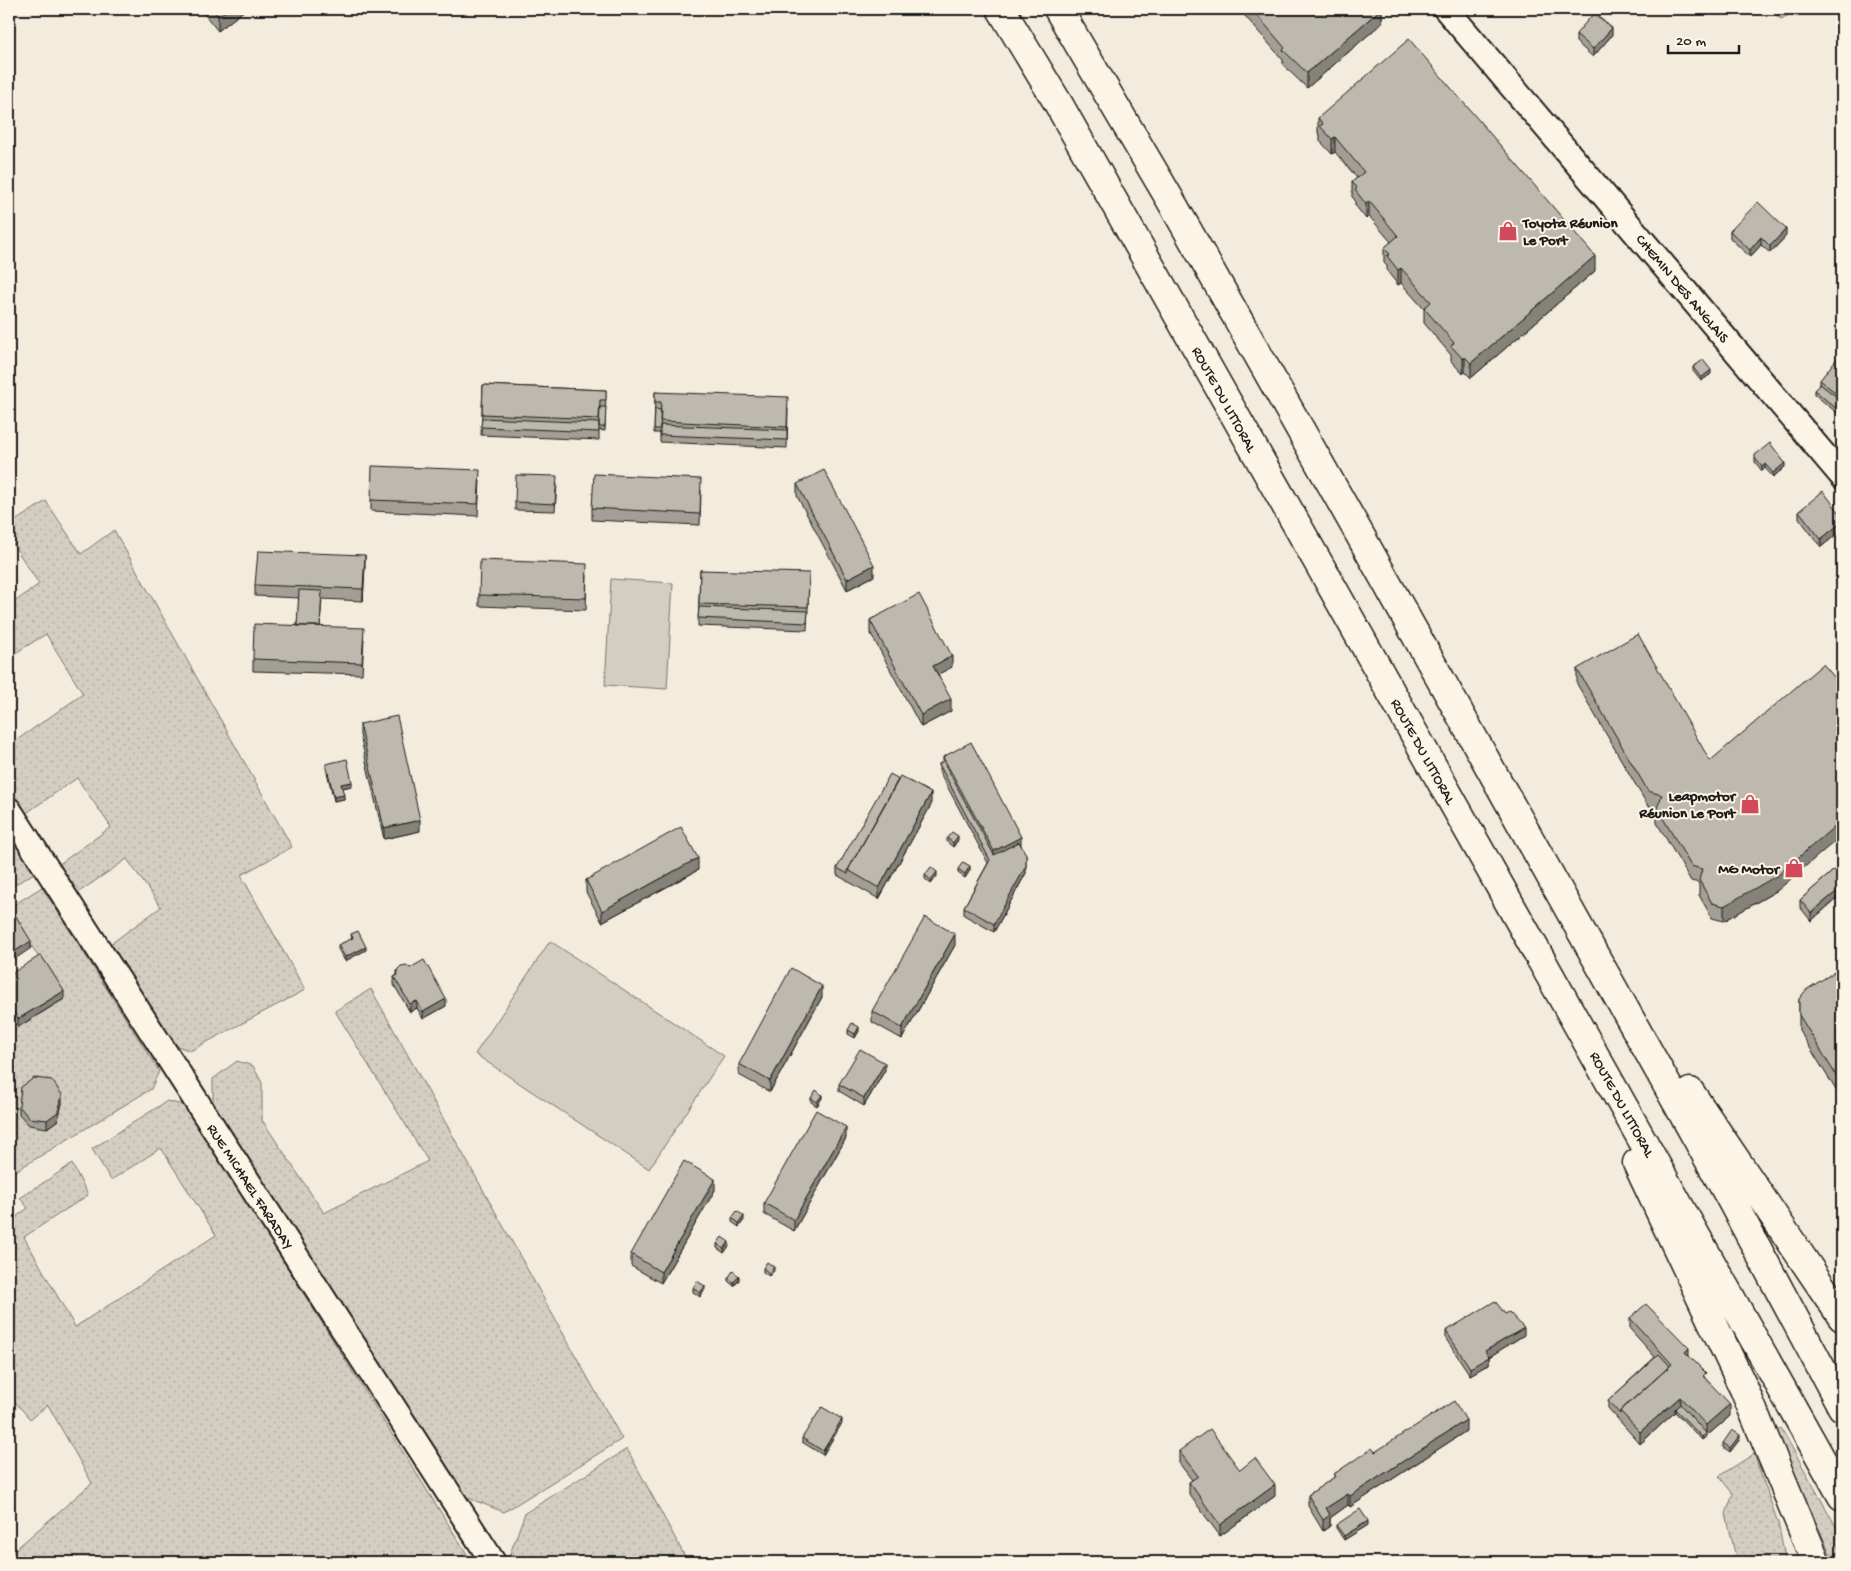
<svg xmlns="http://www.w3.org/2000/svg" width="1851" height="1571" font-family="'Gochi Hand',sans-serif">
	<defs>
		<pattern id="grass-dots" width="8" height="8" patternUnits="userSpaceOnUse" patternTransform="scale(1.25)"><rect width="8" height="8" fill="#d3cec1"/><path d="M2 2h.1M6 6h.1" fill="none" stroke="#b5b0a5" stroke-width="1.8" stroke-linecap="round"/></pattern>
		<pattern id="forest-firs" width="22" height="20" patternUnits="userSpaceOnUse" patternTransform="scale(1.25)"><rect width="22" height="20" fill="#d3cec1"/><path d="M5 1l3.5 6h-7zM16 11l3.5 6h-7z" fill="#b5b0a5"/></pattern>
	</defs>
	<rect width="100%" height="100%" fill="#f3ecdd"/>
	<filter id="ink" filterUnits="userSpaceOnUse"><feTurbulence type="fractalNoise" baseFrequency=".02" numOctaves="2"/><feDisplacementMap in="SourceGraphic" scale="10" xChannelSelector="R" yChannelSelector="G"/><feConvolveMatrix kernelMatrix="1 2 1 2 8 2 1 2 1" color-interpolation-filters="sRGB"/></filter>
	<g filter="url(#ink)">
		<path fill="url(#grass-dots)" stroke="#78756e" d="M46,501L81,554L114,530L292,847L241,875L305,990L190,1051L173,1044L109,945L161,907L127,859L76,894L58,865L111,827L77,778L25,814L9,789V740L11,744L83,694L46,634L9,657V606L39,584L9,538V525Z
			M9,831L36,872L9,888Z
			M42,887L159,1071L151,1089L9,1175V1033L63,998L9,908Z
			M371,989L622,1439L504,1512L458,1494L213,1109V1079L237,1061L253,1066L262,1083V1120L324,1213L428,1161L335,1011Z
			M167,1101L186,1106L472,1562H9V1555L92,1483L48,1405L30,1419L9,1395V1222L28,1208L20,1198L72,1164L88,1195L24,1237L75,1327L216,1235L161,1148L111,1180L92,1149Z
			M1781,1428L1842,1537V1562H1834L1775,1432Z
			M627,1449L688,1562H507L525,1513Z
			M1754,1454L1778,1523L1786,1562H1737L1726,1514L1733,1494L1719,1476Z"/>
		<path fill="url(#forest-firs)" stroke="#78756e" d="M1768,9H1800L1781,19Z"/>
		<path fill="#d3cec1" stroke="#78756e" d="M611,579L673,583L667,689L605,685Z
			M550,941L724,1056L649,1169L475,1054Z"/>
		<g fill="none" stroke-linecap="round" stroke-linejoin="round">
			<defs>
				<path id="minor" d="M1446,9L1842,476
					M9,810L493,1562"/>
				<path id="trunk" d="M1001,9L1058,103L1323,571L1842,1496
					M1058,9L1171,201L1360,535L1729,1196L1842,1407
					M1690,1092L1842,1317
					M1637,1163L1744,1389L1816,1562"/>
			</defs>
			<use href="#minor" stroke="#1c1c1c" stroke-width="28"/>
			<use href="#trunk" stroke="#1c1c1c" stroke-width="31"/>
			<use href="#minor" stroke="#fcf5e5" stroke-width="24"/>
			<use href="#trunk" stroke="#fcf5e5" stroke-width="28"/>
		</g>
		<path fill="#a39f96" stroke="#1c1c1c" d="M200,9H246L218,31Z
			M1239,9H1382V23L1307,88L1283,65V60Z
			M1576,34L1612,35L1593,57L1576,42Z
			M1318,118L1595,271L1471,378L1465,372L1463,374L1451,361V355L1424,323V309L1401,283L1398,285L1387,271V266L1384,263V248L1391,242L1369,216L1366,219L1355,205V200L1352,197V182L1357,178L1335,152L1332,154L1320,141V135L1318,133Z
			M1730,231L1786,236L1770,253L1761,245L1750,257L1730,238Z
			M1842,361V417L1814,394V390L1820,384V380Z
			M1693,367L1711,374L1701,381L1693,371Z
			M483,385L606,390L605,431L599,430V440L481,435Z
			M655,392L788,409L787,448L660,442V433H654Z
			M1755,458L1785,467L1773,477L1765,468L1762,471L1755,462Z
			M480,481L478,516L371,511V500Z
			M557,484L555,511L515,510V502Z
			M797,484L874,576L847,590L797,496Z
			M701,490L700,525L592,520V508Z
			M1799,511L1842,522V530L1821,547L1799,518Z
			M365,566L363,601L322,599L320,626L364,639L362,674L253,671V659L297,626L299,598L255,596V585Z
			M700,570L809,584L807,630L698,626Z
			M587,575L586,610L479,606V595Z
			M870,620L952,667L938,674L951,711L921,727L870,632Z
			M1577,669L1778,890L1724,921L1712,918L1699,895V883L1691,881L1657,823V809L1648,806L1577,684Z
			M360,724L420,831L384,839L360,735Z
			M943,757L1021,845L1026,873L994,932L964,915V907L988,863L939,771V764L943,761Z
			M326,764L352,786L342,788L344,799L334,801L326,768Z
			M899,779L931,805L879,899L837,875V868Z
			M947,838L958,840L953,847L947,842Z
			M1842,863V894L1811,921L1800,907V900Z
			M958,869L970,870L965,878L958,873Z
			M698,870L602,922L586,892V880Z
			M925,875L937,876L931,884L925,879Z
			M351,934L366,950L345,961L338,949V945L352,939Z
			M955,945L902,1039L872,1022V1011Z
			M1842,967V1092L1839,1095L1799,1030V999Z
			M397,970L446,1006L423,1019L417,1008L410,1012L394,985V977L397,975Z
			M9,975L64,999L18,1027L9,1012Z
			M822,997L770,1092L739,1075V1064Z
			M848,1030L859,1031L855,1038L848,1034Z
			M885,1070L864,1106L839,1091V1084Z
			M811,1098H822L817,1106L811,1102Z
			M62,1103L58,1120L47,1128L29,1125L19,1114V1106Z
			M846,1138L794,1231L764,1214V1203Z
			M715,1190L661,1283L631,1266V1254Z
			M732,1218L744,1220L739,1227L732,1222Z
			M717,1244L729,1246L724,1253L717,1248Z
			M763,1268L774,1271L769,1276L763,1272Z
			M728,1278L739,1280L734,1286L728,1281Z
			M693,1288L705,1289L700,1297L693,1292Z
			M1505,1314L1524,1335L1489,1357V1364L1470,1375L1446,1339V1331Z
			M1630,1318L1689,1356L1706,1379L1730,1416L1702,1440L1675,1412L1640,1444L1608,1408V1401L1655,1357L1630,1329Z
			M842,1423L823,1455L802,1442V1438Z
			M1466,1431L1350,1507L1348,1505L1330,1518V1526L1323,1531L1308,1506V1495L1334,1478V1474L1375,1452Z
			M1740,1439L1730,1452L1723,1447V1443Z
			M1179,1451L1275,1496L1220,1536L1189,1494V1482L1192,1480L1179,1463Z
			M1336,1525H1368L1344,1540L1336,1528Z"/>
		<path fill="#85827a" stroke="#1c1c1c" d="M228,9H246L218,31V16Z
			M1381,9H1382V23L1307,88V73Z
			M1612,28V35L1593,57V49Z
			M1335,137V152L1332,154V139Z
			M1369,201V216L1366,219V204Z
			M1786,229V236L1770,253V246Z
			M1761,237V245L1750,257V250Z
			M1595,256V271L1471,378V363Z
			M1401,268V283L1398,285V270Z
			M1465,357V372L1463,374V359Z
			M1711,370V374L1701,381V378Z
			M1785,463V467L1773,477V473Z
			M1765,464V468L1762,471V467Z
			M1842,522V530L1821,547V539Z
			M365,555V566L363,601V589Z
			M874,565V576L847,590V579Z
			M952,656V667L933,677V666Z
			M951,699V711L921,727V715Z
			M352,782V786L341,788V784Z
			M931,793V805L879,899V888Z
			M344,795V799L334,801V797Z
			M420,820V831L384,839V828Z
			M1842,820V835L1778,890L1724,921V906Z
			M958,836V840L953,847V843Z
			M1021,837V848L994,863V851Z
			M1026,854V873L994,932V924Z
			M698,858V870L602,922V911Z
			M970,866V870L965,878V874Z
			M937,872V876L931,884V880Z
			M1842,887V894L1811,921V913Z
			M955,934V945L902,1039V1028Z
			M31,941V948L9,963V955Z
			M366,947V950L345,961V957Z
			M822,986V997L770,1092V1081Z
			M64,991V999L18,1027V1019Z
			M446,999V1006L423,1019V1012Z
			M417,1001V1008L410,1012V1004Z
			M859,1027V1031L855,1038V1034Z
			M885,1063V1070L864,1106V1098Z
			M1842,1077V1092L1839,1095V1080Z
			M62,1095V1103L58,1120L47,1128V1120Z
			M822,1095V1098L817,1106V1102Z
			M846,1127V1138L794,1231V1220Z
			M715,1179V1190L661,1283V1272Z
			M744,1216V1220L739,1227V1223Z
			M729,1242V1246L724,1253V1249Z
			M774,1267V1271L769,1276V1273Z
			M739,1276V1280L734,1286V1282Z
			M705,1286V1289L700,1297V1293Z
			M1524,1328V1335L1489,1357V1364L1470,1375V1368L1485,1351Z
			M1689,1348V1359L1685,1352Z
			M1680,1397V1408L1675,1409V1412L1640,1444V1432Z
			M1730,1404V1416L1702,1440V1437L1706,1433V1425Z
			M842,1419V1423L823,1455V1451Z
			M1466,1420V1431L1350,1507V1496Z
			M1740,1435V1439L1730,1452V1448Z
			M1275,1485V1496L1220,1536V1525Z
			M1348,1494V1505L1330,1518V1526L1323,1531V1520L1326,1508Z
			M1368,1521V1525L1344,1540V1536Z"/>
		<path fill="#beb9ae" stroke="#1c1c1c" d="M212,9H228L218,16Z
			M1252,9H1381L1307,73L1283,50L1285,48Z
			M1594,13L1612,28L1593,49L1576,34Z
			M1409,39L1595,256L1471,363L1465,357L1463,359L1451,346L1454,343L1424,308L1431,302L1401,268L1398,270L1387,256L1390,254L1384,248L1398,236L1369,201L1366,204L1355,190L1357,188L1352,182L1364,172L1335,137L1332,139L1320,126L1323,124L1318,118Z
			M1758,202L1786,229L1770,246L1761,237L1750,250L1730,231Z
			M1838,357L1842,361V398L1820,380Z
			M1703,360L1711,370L1701,378L1693,367Z
			M1820,384L1842,401V413L1814,390Z
			M483,385L606,390V400H600L599,419L482,414Z
			M655,392L788,397L787,427L660,421L661,402H655Z
			M600,407H606L605,427H599Z
			M655,409L661,410L660,429H654Z
			M482,418L599,423V432L481,427Z
			M660,425L787,430V440L660,435Z
			M1770,443L1785,463L1773,473L1765,464L1762,467L1755,458V455Z
			M372,466L480,470L478,504L371,500Z
			M824,470L874,565L847,579L797,484Z
			M594,474L701,479L700,514L592,508Z
			M516,475L557,476L555,504L515,502Z
			M1823,491L1842,516V522L1821,539L1799,511Z
			M258,551L365,555L363,589L255,585Z
			M480,560L587,564L586,598L479,595Z
			M700,570L809,573L808,607L699,604Z
			M299,590L322,591L320,626H297Z
			M919,594L952,656L933,666L951,699L921,715L870,620Z
			M699,607L808,611L807,623L698,618Z
			M254,624L364,628L362,663L253,659Z
			M1638,634L1710,761L1823,664L1842,686V820L1778,875L1724,906L1712,903L1699,880L1702,869L1691,866L1657,808L1662,795L1648,791L1577,669Z
			M397,716L420,820L384,828L360,724Z
			M971,742L1021,837L994,851L943,757Z
			M347,759L352,782L341,784L344,795L334,797L326,764Z
			M943,761L994,855L1019,842L1026,854V866L994,924L964,907L990,860L939,764Z
			M890,774L899,779L848,870V874L837,868Z
			M900,776L931,793L879,888L848,870Z
			M681,827L698,858L602,911L586,880Z
			M952,832L958,836L953,843L947,838Z
			M963,862L970,866L965,874L958,869Z
			M1842,863V887L1811,913L1800,900Z
			M931,867L937,872L931,880L925,875Z
			M9,905L31,941L9,955Z
			M925,917L955,934L902,1028L872,1011Z
			M358,931L366,947L345,957L338,945L353,938L351,934Z
			M41,955L64,991L18,1019L9,1005V975Z
			M424,960L446,999L423,1012L417,1001L410,1004L394,977L398,975L397,970L401,966L406,965L410,968Z
			M1842,967V1077L1839,1080L1799,1015V999L1806,990Z
			M791,968L822,986L770,1081L739,1064Z
			M852,1023L859,1027L855,1034L848,1030Z
			M860,1049L885,1063L864,1098L839,1084Z
			M34,1078L52,1080L62,1095L58,1112L47,1120L29,1118L19,1106L21,1087Z
			M816,1090L822,1095L817,1102L811,1098Z
			M816,1110L846,1127L794,1220L764,1203Z
			M684,1161L715,1179L661,1272L631,1254Z
			M737,1211L744,1216L739,1223L732,1218Z
			M722,1237L729,1242L724,1249L717,1244Z
			M767,1262L774,1267L769,1273L763,1268Z
			M733,1271L739,1276L734,1282L728,1278Z
			M697,1281L705,1286L700,1293L693,1288Z
			M1495,1301L1505,1314L1509,1312L1524,1328L1485,1351L1489,1357L1470,1368L1446,1331Z
			M1646,1304L1689,1348L1685,1352L1706,1373L1703,1376L1730,1404L1706,1425L1680,1397L1640,1432L1620,1411L1672,1364L1630,1318Z
			M1659,1354L1670,1366L1620,1411V1414L1608,1401Z
			M1454,1401L1466,1420L1350,1496L1348,1494L1326,1508L1330,1515L1323,1520L1308,1495L1336,1476L1334,1474L1372,1448L1375,1452Z
			M1680,1404L1706,1433L1702,1437L1675,1409Z
			M822,1407L842,1419L823,1451L802,1438Z
			M1210,1429L1240,1470L1255,1458L1275,1485L1220,1525L1189,1482L1198,1476L1179,1451Z
			M1732,1430L1740,1435L1730,1448L1723,1443Z
			M1360,1509L1368,1521L1344,1536L1336,1525Z"/>
	</g>
	<defs>
		<symbol id="shop-bare" viewBox="-9 -9 18 18"><path d="M-5-2.5h2.3a2.7 3.5 0 0 1 5.4 0H5L5.5 6h-11ZM-1.5-2.5h3a1.5 2.3 0 0 0-3 0Z" fill="#d1495b" stroke="#fcf5e5" stroke-width="2.5" paint-order="stroke"/></symbol>
	</defs>
	<g fill-rule="evenodd">
		<use href="#shop-bare" x="1494" y="217" width="28" height="28"/>
		<use href="#shop-bare" x="1736" y="790" width="28" height="28"/>
		<use href="#shop-bare" x="1780" y="854" width="28" height="28"/>
	</g>
	<g text-anchor="middle" stroke-width="4" stroke-linejoin="round" paint-order="stroke">
		<g font-size="15" font-weight="bold" fill="#1c1c1c" stroke="#fcf5e5" text-anchor="end">
			<text x="1523" y="227" text-anchor="start">Toyota Réunion<tspan x="1523" dy="17">Le Port</tspan></text>
			<text x="1735" y="800">Leapmotor<tspan x="1735" dy="17">Réunion Le Port</tspan></text>
			<text x="1779" y="873">MG Motor</text>
		</g>
		<g font-size="15" fill="#1c1c1c" stroke="#fcf5e5">
			<text transform="translate(1683 288) rotate(50)" y="5">CHEMIN DES ANGLAIS</text>
			<text transform="translate(1225 399) rotate(61)" y="5">ROUTE DU LITTORAL</text>
			<text transform="translate(1424 751) rotate(61)" y="5">ROUTE DU LITTORAL</text>
			<text transform="translate(1623 1104) rotate(61)" y="5">ROUTE DU LITTORAL</text>
			<text transform="translate(251 1186) rotate(57)" y="5">RUE MICHAEL FARADAY</text>
		</g>
	</g>
	<rect width="1851" height="1571" fill="none" stroke="#fcf5e5" stroke-width="30"/>
	<rect x="15" y="15" width="1821" height="1541" fill="none" stroke="#1c1c1c" stroke-width="2" filter="url(#ink)"/>
	<path d="M1668 45v8h71v-8" fill="none" stroke="#1c1c1c" stroke-width="2.5"/>
	<text x="1676" y="45" font-size="15" fill="#1c1c1c" stroke="#fcf5e5" stroke-width="4" paint-order="stroke">20 m</text>
</svg>
